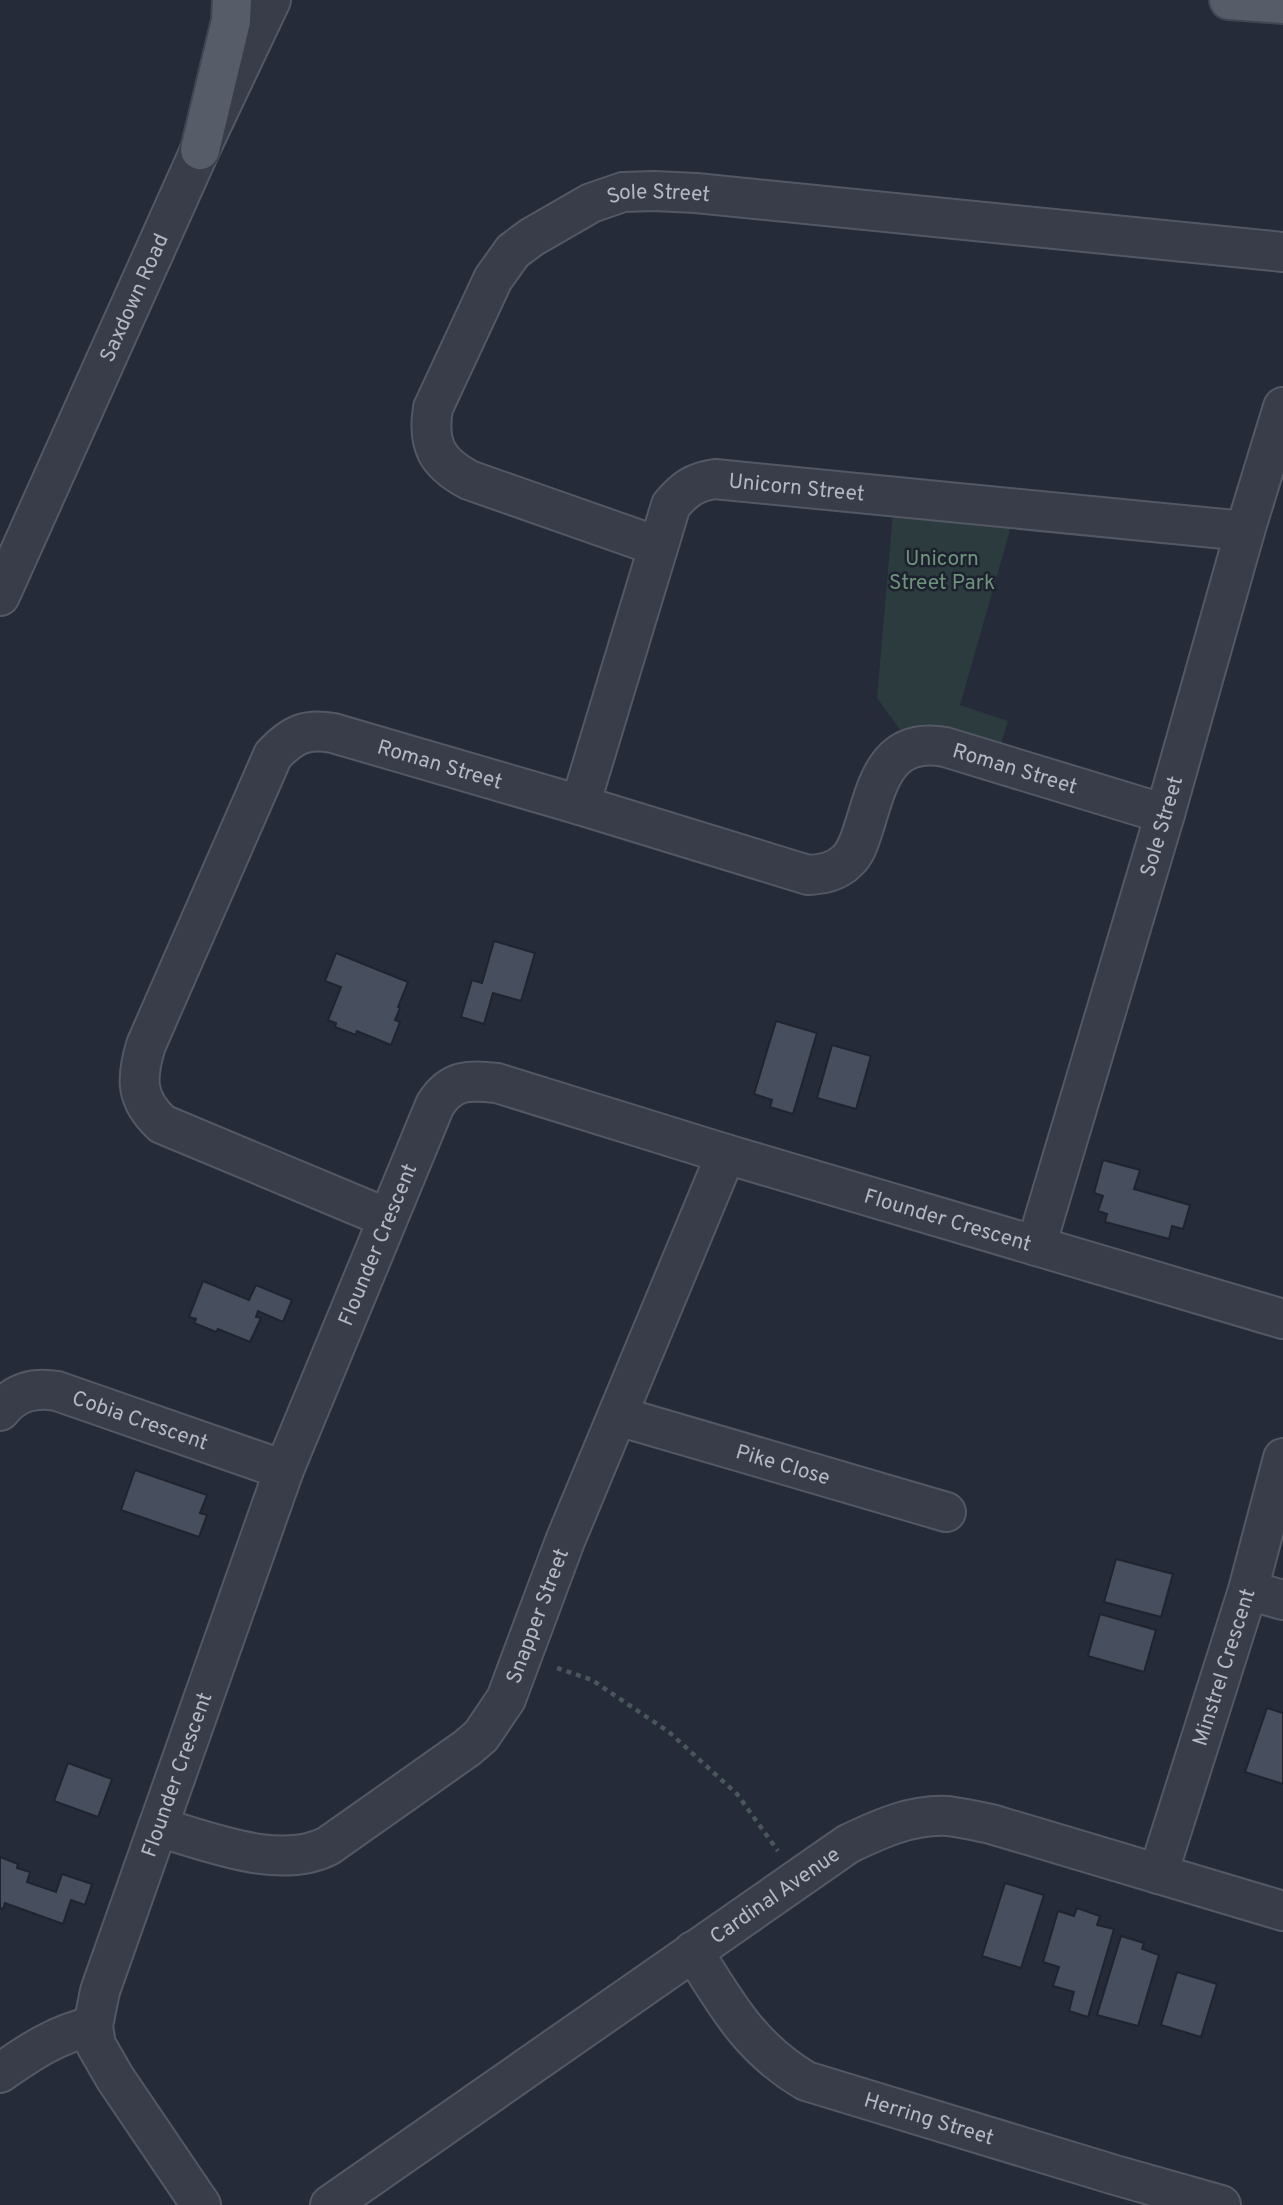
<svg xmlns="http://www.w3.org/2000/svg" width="1283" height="2205" font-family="Overpass,sans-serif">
	<rect width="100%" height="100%" fill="#252b38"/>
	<path fill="#2b3b3e" d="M893,512L1012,523L960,705L1008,721L999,750L904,735L877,698Z"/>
	<path fill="#474e5d" stroke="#202430" stroke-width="2" d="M494,941L535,953L521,1001L493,993L484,1024L461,1017L472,980L482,983Z
		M336,953L408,982L398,1007L400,1008L395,1020L400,1022L391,1045L357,1031L356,1035L335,1027L336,1023L328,1020L341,987L325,981Z
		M776,1021L817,1033L793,1114L770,1107L772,1100L754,1094Z
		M832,1045L871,1056L856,1109L817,1098Z
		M1103,1160L1140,1170L1134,1189L1190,1205L1183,1229L1172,1226L1169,1239L1105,1222L1107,1214L1098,1211L1103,1196L1094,1193Z
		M203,1281L249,1300L256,1285L292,1300L283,1322L258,1311L256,1317L261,1318L250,1342L218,1329L216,1332L194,1323L196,1319L189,1317Z
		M135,1470L207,1495L200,1513L207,1515L199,1537L121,1510Z
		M1116,1559L1173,1574L1161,1617L1104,1602Z
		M1100,1614L1156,1630L1144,1672L1088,1656Z
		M1267,1708L1283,1713V1784L1245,1772Z
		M68,1763L112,1779L98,1817L54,1801Z
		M0,1857L18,1864L17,1868L30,1872L27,1882L56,1892L62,1874L92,1884L85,1905L71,1900L63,1924L5,1903L3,1909L0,1908Z
		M1005,1883L1044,1895L1021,1968L982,1956Z
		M1077,1908L1100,1916L1097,1925L1114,1929L1088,2017L1069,2011L1074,1992L1053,1986L1059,1967L1043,1962L1058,1911L1074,1916Z
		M1121,1936L1144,1943L1142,1949L1159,1955L1138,2026L1097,2015Z
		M1177,1972L1217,1984L1201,2037L1161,2025Z"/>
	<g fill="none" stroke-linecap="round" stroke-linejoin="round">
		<defs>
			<g id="minor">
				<path id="s1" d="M657,546L469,480C437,463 427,445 433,408L493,279L513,251L532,237L591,203L623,192L654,191L696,193L1283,252"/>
				<path id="s2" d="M0,596L200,150L271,0"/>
				<path id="s3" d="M580,805L671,505C685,489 694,482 715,479L1245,531"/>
				<path id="s4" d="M387,1218L162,1124C135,1099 136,1078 146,1045L273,755C292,735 305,728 333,733L580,805L808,875C823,874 836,872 847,861C857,852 860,839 864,827C878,783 886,737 945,747L1165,814"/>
				<path id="s5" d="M1036,1246L1165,814L1245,531L1283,407"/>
				<path id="s6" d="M0,1411C15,1392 34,1387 57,1391L284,1470"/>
				<path id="s7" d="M618,1416L946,1512"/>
				<path d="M1248,1590L1283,1600"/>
				<path id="s8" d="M158,1827C208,1841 279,1871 328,1846L467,1748L481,1736L506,1699L565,1541L726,1154"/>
				<path id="s9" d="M1158,1874L1248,1590L1283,1458"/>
				<path id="s10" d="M693,1951C726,2004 750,2048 806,2081L1115,2175L1221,2205"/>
				<path d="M0,2073C30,2052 57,2034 93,2026"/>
				<path id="s11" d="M201,2205L115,2078L96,2045L93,2026L100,1991L284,1470L435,1105C451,1079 469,1080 497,1083L726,1154L1283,1319"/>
				<path id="s12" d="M330,2205L848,1844C879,1829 912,1814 948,1816C962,1818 977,1821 991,1824L1283,1911"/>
			</g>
			<path id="major" d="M1229,0L1283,4
				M200,150L231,21L232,0"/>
		</defs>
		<use href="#minor" stroke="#545864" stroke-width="42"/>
		<use href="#major" stroke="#424652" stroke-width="42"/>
		<path stroke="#49565b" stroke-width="4.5" stroke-dasharray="5 5" stroke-linecap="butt" d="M557,1668L592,1680L669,1732L737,1794L778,1851"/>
		<use href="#minor" stroke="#393d49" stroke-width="38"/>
		<use href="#major" stroke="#575c69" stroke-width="38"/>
	</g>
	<g text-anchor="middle" stroke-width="5" stroke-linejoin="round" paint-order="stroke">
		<g font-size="21" fill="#b4b8c5" stroke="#1e222e">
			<text dy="7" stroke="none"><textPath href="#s1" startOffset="625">Sole Street</textPath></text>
			<text dy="7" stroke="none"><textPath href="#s2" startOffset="327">Saxdown Road</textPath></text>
			<text dy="7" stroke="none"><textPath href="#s3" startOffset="448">Unicorn Street</textPath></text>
			<text dy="7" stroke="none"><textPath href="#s4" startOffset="826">Roman Street</textPath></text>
			<text dy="7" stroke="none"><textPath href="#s4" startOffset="1494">Roman Street</textPath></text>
			<text dy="7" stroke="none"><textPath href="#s5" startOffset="438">Sole Street</textPath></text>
			<text dy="7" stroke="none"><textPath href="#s11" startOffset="1736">Flounder Crescent</textPath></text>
			<text dy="7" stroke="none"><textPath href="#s11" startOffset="1043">Flounder Crescent</textPath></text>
			<text dy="7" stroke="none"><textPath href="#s6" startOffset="152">Cobia Crescent</textPath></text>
			<text dy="7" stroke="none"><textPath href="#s7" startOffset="172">Pike Close</textPath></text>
			<text dy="7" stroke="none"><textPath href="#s8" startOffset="497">Snapper Street</textPath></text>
			<text dy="7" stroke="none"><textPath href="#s9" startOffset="217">Minstrel Crescent</textPath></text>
			<text dy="7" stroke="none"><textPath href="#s11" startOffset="476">Flounder Crescent</textPath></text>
			<text dy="7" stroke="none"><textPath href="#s12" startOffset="542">Cardinal Avenue</textPath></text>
			<text dy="7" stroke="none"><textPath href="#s10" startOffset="303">Herring Street</textPath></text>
		</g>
		<g font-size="21" fill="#6e937b" stroke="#1e222e">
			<text x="942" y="565">Unicorn<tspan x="942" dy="24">Street Park</tspan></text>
		</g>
	</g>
</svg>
